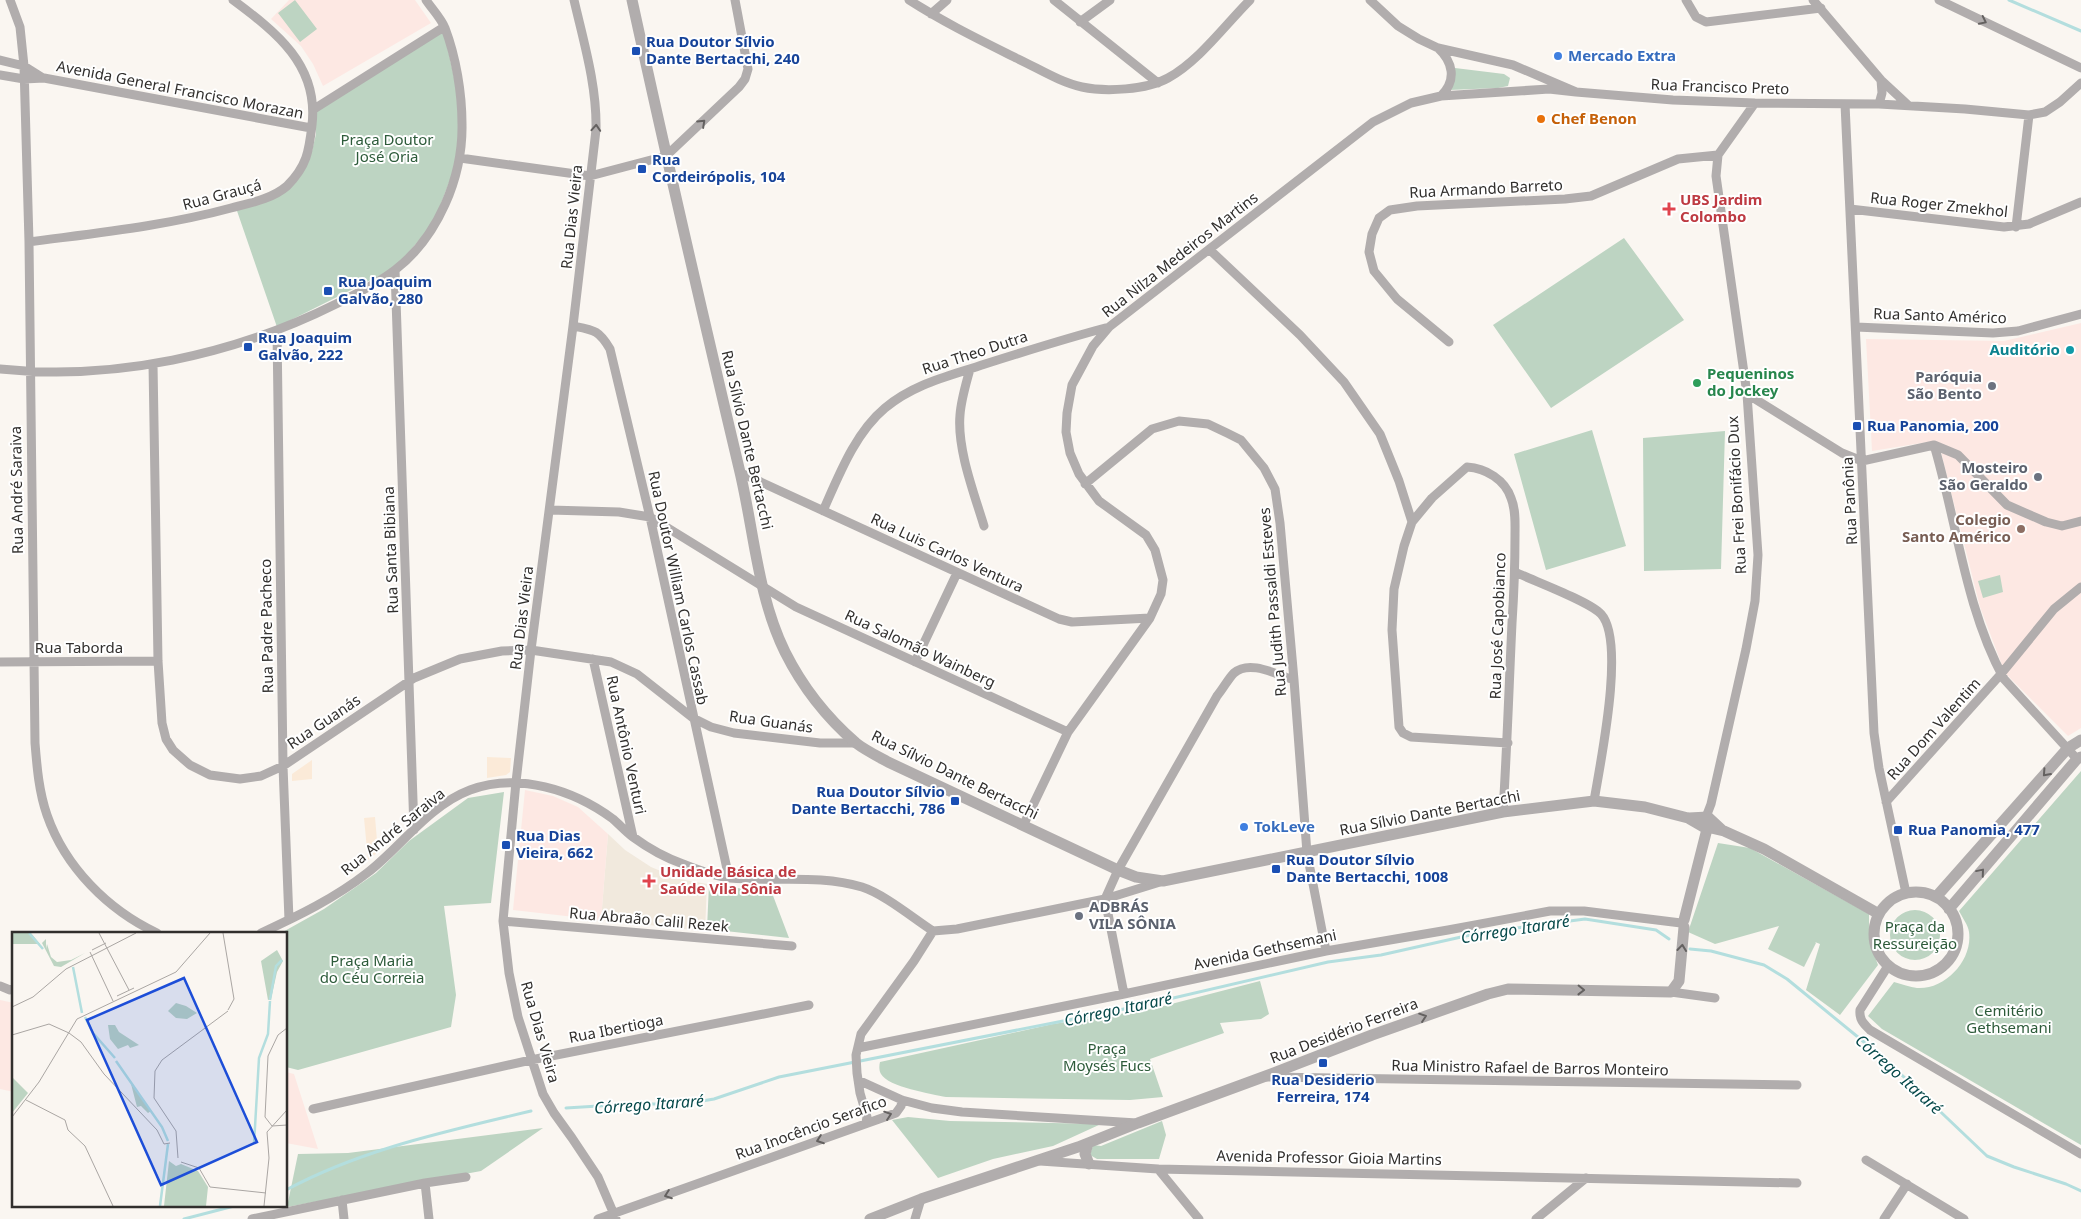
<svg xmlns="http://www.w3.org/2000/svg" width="2081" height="1219" font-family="'Noto Sans',sans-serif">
	<rect width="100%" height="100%" fill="#faf6f1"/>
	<path fill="#fbead8" d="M487,757L511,758L510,772L506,775L487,778Z
		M312,760V779L292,781V774Z
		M375,817L378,852L368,860L364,818Z"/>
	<path fill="#f1e9dd" d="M608,834L625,850L651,867L680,879L707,884L705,931L601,920Z"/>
	<path fill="#fde8e3" d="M289,0H415L431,23L323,86L313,64L301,46L271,19Z
		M2081,323V728L2068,736L2005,673L1980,607L1939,444L1928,442L1872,451L1866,339L2004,341Z
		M525,790L553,796L578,807L608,834L601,920L513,910Z
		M0,1000L14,1003V1092L0,1089Z
		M286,1072L294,1074L318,1149L286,1143Z"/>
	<path fill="#bdd4c2" d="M295,0L317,29L300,42L278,13Z
		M443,27L461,109L459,157L433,224L395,268L277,327L236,208L284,191L312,151L316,134L314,109Z
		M1455,68L1504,74L1510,78L1508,86L1498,88L1449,90Z
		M1624,238L1684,320L1551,408L1493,325Z
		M1592,430L1626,546L1546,570L1514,454Z
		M1725,431L1721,569L1644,571L1643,438Z
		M2000,575L2003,592L1983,598L1978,581Z
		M2081,771V1145L1882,1029L1868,1016L1894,982C1902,984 1910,987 1917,988C1945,990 1973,960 1969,932C1968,925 1962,917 1959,911Z
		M504,792L491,903L444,906L456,995L451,1027L298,1070L286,1067V933H281L324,909L376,873L409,841L468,798Z
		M1718,843L1750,848L1869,914V940L1878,965L1840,1015L1806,990L1820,944L1815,942L1816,943L1804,967L1768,949L1779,926L1715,944L1688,932Z
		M709,884L772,893L789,938L707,929Z
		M1890 935a25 25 0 1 1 50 0a25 25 0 1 1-50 0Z
		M1260,981L1269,1014L1261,1019L1220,1023L1224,1033L1150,1059L1163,1097L1130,1100L946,1097C932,1094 888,1087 881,1074C879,1071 879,1066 880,1062L1053,1024L1152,1009Z
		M908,1117L950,1121L1101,1124L1053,1146L993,1159L938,1178L892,1120Z
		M1162,1121L1166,1135L1159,1159H1097L1090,1155L1093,1145L1101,1146Z
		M543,1128L481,1171L287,1207L298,1154L348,1153Z"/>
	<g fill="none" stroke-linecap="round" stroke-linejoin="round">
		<path stroke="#b3dede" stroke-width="3" d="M2009,0L2081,31
			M1690,949L1711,951L1764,965L1787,979L1886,1060L1987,1156L2014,1167L2066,1184L2081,1191
			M566,1108L631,1104H684L714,1099L779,1077L1139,1006L1328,962L1381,955L1479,933L1585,919L1656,930L1669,939
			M286,1190C362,1149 448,1131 531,1111
			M184,1219L238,1205"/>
		<path stroke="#b1adad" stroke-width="9" d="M10,0L20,27L24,66L29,242L35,743C37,768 39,792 47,815C65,867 108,910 157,933
			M574,0C584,43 597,86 596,130L573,326L531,650L516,782L503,921L509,973L518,1017L543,1094L554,1113L572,1138L598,1177L616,1219
			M909,0C945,23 978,39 1016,58C1038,68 1059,82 1082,87C1105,92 1147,90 1168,78C1199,61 1225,25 1250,0
			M1054,0L1158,83
			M1370,0L1398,26L1419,39L1438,48L1513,65L1576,92L1673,100L1755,103L1879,104L1965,109L2029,115L2045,112L2060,102L2081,83
			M1686,0L1696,17L1706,22L1821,8
			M1813,0L1881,80L1908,105
			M1939,0L2081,68
			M931,14L947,0
			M1080,22L1110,0
			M1438,48C1453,62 1457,80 1441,96
			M0,60L24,66L43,78
			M0,75L24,79L44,78L311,128
			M1845,104L1874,733L1879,768L1906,893
			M1879,104L1882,93L1881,80
			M314,109L444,27
			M460,158L590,176L666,156L739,87L745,79L748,69L735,0
			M1850,209L2004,227L2029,224L2081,202
			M2016,227L2029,115
			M29,242C96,233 165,226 231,208C250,203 272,199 287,186C307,166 309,151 312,125C319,65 276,32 233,0
			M1210,250L1300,335L1344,382L1380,434L1399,481L1412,522
			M395,270L414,830
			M573,326C594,330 599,330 610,349L650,517L729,878
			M1856,327L1993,333L2018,331L2081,314
			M277,331L283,766L289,920
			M1449,342L1397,299L1374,271L1369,252L1372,234L1379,218L1390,210L1417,206L1565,199L1591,196L1678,159L1718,155
			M153,364L158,661L162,723L166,739L173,750L190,765L210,775L240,779L261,776L283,766L414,678L460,659L502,651L531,650L611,662L637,674L693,718L711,727L734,733L820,743H857
			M0,369C114,381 234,355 336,304C356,294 377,284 395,270C438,237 463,177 462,124C462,93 456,57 445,28C441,18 432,9 426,0
			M970,369C966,384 961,400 960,415C957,449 974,493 984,526
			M1747,394L1842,453L1862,461L1934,445C1957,522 1965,608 2004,679L2077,759
			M1934,445L1958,455L2007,505L2046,522L2062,526L2081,521
			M741,473L1059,619L1072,622L1150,618
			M1085,484L1152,429L1179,421L1208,424L1227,433L1241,440L1264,468L1275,489L1280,523L1294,680L1307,853L1326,951
			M550,510L619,512L650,517L796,607L1068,732
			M823,511C839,475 855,433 885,408C915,383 950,376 985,364C1026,351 1067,338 1109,327
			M1515,572C1534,581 1589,601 1601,614C1626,641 1600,764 1594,801
			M593,659L633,837
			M0,662L158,661
			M915,662L957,573
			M1886,802L2001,674L2054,609L2081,587
			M1503,812C1507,749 1509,686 1512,623C1514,593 1515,565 1515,535C1515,523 1516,510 1511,498C1505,480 1486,468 1467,467L1432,498L1412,522L1404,546L1394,589L1392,630L1399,727L1403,733L1411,737L1508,743
			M1706,817L1711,804L1746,649L1755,601L1758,555L1747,394L1716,176L1718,155L1755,103
			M1023,826L1068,732L1150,618L1161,594L1163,580L1155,550L1146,535L1099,501L1079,474L1070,453L1066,432L1067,413L1072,385L1093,346L1109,327L1373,122L1411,103L1441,96L1549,89L1576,92
			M1105,899L1118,870L1217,696C1223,689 1228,679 1234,673C1250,659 1277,675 1294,680
			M1105,899L1124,994
			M503,921L792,946
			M933,931L957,929L1105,899L1160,882
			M261,933C298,916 335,898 367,873C401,847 428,806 470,790C518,772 574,790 613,819C620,825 626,832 633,837C648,848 666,858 683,864C698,870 714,876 730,878C774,882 820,874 862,887C884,894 913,918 933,931
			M1888,966L1860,1010C1859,1020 1864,1024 1870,1030L2081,1154
			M0,986L10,990L14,989
			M1671,992L1715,998
			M858,1048L1124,994L1326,951L1448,930L1550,911H1584L1681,923
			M1266,1077L1797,1085
			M858,1080L902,1100L932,1108L962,1112L1137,1123
			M313,1109L531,1060L809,1005
			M866,1123L867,1117L860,1093L857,1073L856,1055L861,1034L914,961L933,931
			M1866,1160L1964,1219
			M1040,1161L1158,1169L1797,1183
			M1158,1169L1199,1219
			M425,1183L429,1219
			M342,1200L344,1219
			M252,1219L425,1183L466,1177
			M598,1219L896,1113L901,1106L902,1100
			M915,1219L921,1199
			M1536,1219L1586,1178
			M1884,1219L1907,1184"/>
		<path stroke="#b1adad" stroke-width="11" d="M632,0C666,156 702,312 739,468C754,529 757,595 785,652C802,686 827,718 856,743C865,750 877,756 888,762L1118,870L1136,877L1163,881L1503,812L1594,801L1645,807L1688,818L1707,829
			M1689,818L1708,817L1722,830
			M1711,828L1724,831L1764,849L1879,914
			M1874 934a42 42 0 1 1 84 0a42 42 0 1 1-84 0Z
			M1936,897L2068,748L2081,740
			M1949,909L2077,759L2081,757
			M1684,920L1707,829
			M1088,1143L1085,1154L1089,1164
			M870,1219L921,1199L1078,1147L1138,1123L1263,1077L1372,1035L1488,994L1508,989L1671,992L1679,981L1684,927"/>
	</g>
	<defs><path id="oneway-chevron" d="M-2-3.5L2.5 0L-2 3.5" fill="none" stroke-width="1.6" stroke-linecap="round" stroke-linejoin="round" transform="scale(1.25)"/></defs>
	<g stroke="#646160">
		<use href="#oneway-chevron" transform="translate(1983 21) rotate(26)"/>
		<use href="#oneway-chevron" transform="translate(702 123) rotate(-43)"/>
		<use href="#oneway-chevron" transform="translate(596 128) rotate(-86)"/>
		<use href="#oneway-chevron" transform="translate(2046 773) rotate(132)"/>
		<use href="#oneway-chevron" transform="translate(1981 872) rotate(-50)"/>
		<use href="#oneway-chevron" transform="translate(1682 948) rotate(-84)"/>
		<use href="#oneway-chevron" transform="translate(1581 990) rotate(1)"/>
		<use href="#oneway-chevron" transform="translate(1423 1017) rotate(-19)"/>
		<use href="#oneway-chevron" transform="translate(888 1115) rotate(-19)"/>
		<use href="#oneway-chevron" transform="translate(820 1140) rotate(160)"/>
		<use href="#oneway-chevron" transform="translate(668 1195) rotate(160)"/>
	</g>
	<g fill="#1a4fb4" stroke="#fff" stroke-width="2">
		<rect x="631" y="46" width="10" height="10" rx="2.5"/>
		<rect x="637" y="164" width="10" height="10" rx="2.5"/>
		<rect x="323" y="286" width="10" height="10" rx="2.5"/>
		<rect x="243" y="342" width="10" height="10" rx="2.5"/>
		<rect x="1852" y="421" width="10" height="10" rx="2.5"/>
		<rect x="950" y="796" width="10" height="10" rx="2.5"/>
		<rect x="1893" y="825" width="10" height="10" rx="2.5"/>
		<rect x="501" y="840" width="10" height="10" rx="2.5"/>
		<rect x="1271" y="864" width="10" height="10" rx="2.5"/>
		<rect x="1318" y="1058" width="10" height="10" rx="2.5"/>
	</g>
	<g fill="#3f7fe0" stroke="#fff" stroke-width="2">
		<circle cx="1558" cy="56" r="5"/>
		<circle cx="1244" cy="827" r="5"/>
	</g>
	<circle fill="#e8710a" stroke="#fff" stroke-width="2" cx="1541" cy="119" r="5"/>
	<g fill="#e0444e" stroke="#fff" stroke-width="2">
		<path d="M1666.5 201.5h5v5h5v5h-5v5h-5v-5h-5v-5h5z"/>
		<path d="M646.5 873.5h5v5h5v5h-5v5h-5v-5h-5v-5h5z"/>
	</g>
	<circle fill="#0f9aa8" stroke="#fff" stroke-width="2" cx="2070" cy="350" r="5"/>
	<circle fill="#2e9e5b" stroke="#fff" stroke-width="2" cx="1697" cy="383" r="5"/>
	<g fill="#6b7280" stroke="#fff" stroke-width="2">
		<circle cx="1992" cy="386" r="5"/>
		<circle cx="2038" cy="477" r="5"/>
		<circle cx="1079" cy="916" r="5"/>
	</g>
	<circle fill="#8d6e63" stroke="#fff" stroke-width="2" cx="2021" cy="529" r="5"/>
	<g text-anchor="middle" stroke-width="4" stroke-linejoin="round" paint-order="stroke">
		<g font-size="15" font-weight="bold" fill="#164399" stroke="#fff" text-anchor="start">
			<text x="646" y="47">Rua Doutor Sílvio<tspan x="646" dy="17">Dante Bertacchi, 240</tspan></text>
			<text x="652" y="165">Rua<tspan x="652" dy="17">Cordeirópolis, 104</tspan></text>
			<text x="338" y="287">Rua Joaquim<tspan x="338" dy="17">Galvão, 280</tspan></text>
			<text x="258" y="343">Rua Joaquim<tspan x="258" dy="17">Galvão, 222</tspan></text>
			<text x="1867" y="431">Rua Panomia, 200</text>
			<text x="945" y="797" text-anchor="end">Rua Doutor Sílvio<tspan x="945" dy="17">Dante Bertacchi, 786</tspan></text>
			<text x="1908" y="835">Rua Panomia, 477</text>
			<text x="516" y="841">Rua Dias<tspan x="516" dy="17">Vieira, 662</tspan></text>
			<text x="1286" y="865">Rua Doutor Sílvio<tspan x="1286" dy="17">Dante Bertacchi, 1008</tspan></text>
			<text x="1323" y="1085" text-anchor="middle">Rua Desiderio<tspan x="1323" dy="17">Ferreira, 174</tspan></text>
		</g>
		<g font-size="15" font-weight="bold" fill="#366cbe" stroke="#fff" text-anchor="start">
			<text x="1568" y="61">Mercado Extra</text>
			<text x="1254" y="832">TokLeve</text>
		</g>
		<g font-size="15" fill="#312f2d" stroke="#fff">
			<text transform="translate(1720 87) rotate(2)" y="5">Rua Francisco Preto</text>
			<text transform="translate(180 90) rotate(11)" y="5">Avenida General Francisco Morazan</text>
			<text transform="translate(1486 189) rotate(-3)" y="5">Rua Armando Barreto</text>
			<text transform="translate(222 195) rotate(-15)" y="5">Rua Grauçá</text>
			<text transform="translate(1939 205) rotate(6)" y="5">Rua Roger Zmekhol</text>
			<text transform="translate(572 217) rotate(-84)" y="5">Rua Dias Vieira</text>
			<text transform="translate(1180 255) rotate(-38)" y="5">Rua Nilza Medeiros Martins</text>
			<text transform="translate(1940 316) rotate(2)" y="5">Rua Santo Américo</text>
			<text transform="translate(975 353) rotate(-18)" y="5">Rua Theo Dutra</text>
			<text transform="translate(747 440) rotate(77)" y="5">Rua Sílvio Dante Bertacchi</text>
			<text transform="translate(17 490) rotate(-91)" y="5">Rua André Saraiva</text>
			<text transform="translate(1737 495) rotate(-93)" y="5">Rua Frei Bonifácio Dux</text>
			<text transform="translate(1850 501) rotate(-93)" y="5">Rua Panônia</text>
			<text transform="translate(391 550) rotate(-92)" y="5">Rua Santa Bibiana</text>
			<text transform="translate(947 553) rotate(25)" y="5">Rua Luis Carlos Ventura</text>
			<text transform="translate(678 588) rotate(78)" y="5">Rua Doutor William Carlos Cassab</text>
			<text transform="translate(1273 602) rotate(-95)" y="5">Rua Judith Passaldi Esteves</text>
			<text transform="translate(522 618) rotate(-83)" y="5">Rua Dias Vieira</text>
			<text transform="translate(267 626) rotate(-91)" y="5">Rua Padre Pacheco</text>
			<text transform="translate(1498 626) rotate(-88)" y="5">Rua José Capobianco</text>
			<text x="79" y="653">Rua Taborda</text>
			<text transform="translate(920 649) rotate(25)" y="5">Rua Salomão Wainberg</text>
			<text transform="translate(324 722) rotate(-34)" y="5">Rua Guanás</text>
			<text transform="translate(771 722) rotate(8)" y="5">Rua Guanás</text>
			<text transform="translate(1934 729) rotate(-48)" y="5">Rua Dom Valentim</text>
			<text transform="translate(626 745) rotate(78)" y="5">Rua Antônio Venturi</text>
			<text transform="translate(955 775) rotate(26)" y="5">Rua Sílvio Dante Bertacchi</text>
			<text transform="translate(1430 813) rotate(-11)" y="5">Rua Sílvio Dante Bertacchi</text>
			<text transform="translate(393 832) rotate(-39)" y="5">Rua André Saraiva</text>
			<text transform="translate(649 920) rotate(5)" y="5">Rua Abraão Calil Rezek</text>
			<text transform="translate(1265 950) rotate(-12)" y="5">Avenida Gethsemani</text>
			<text transform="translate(616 1029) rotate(-11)" y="5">Rua Ibertioga</text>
			<text transform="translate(1344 1031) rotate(-21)" y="5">Rua Desidério Ferreira</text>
			<text transform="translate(540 1032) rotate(74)" y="5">Rua Dias Vieira</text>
			<text transform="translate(1530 1068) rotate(1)" y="5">Rua Ministro Rafael de Barros Monteiro</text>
			<text transform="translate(811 1128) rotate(-20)" y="5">Rua Inocêncio Serafico</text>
			<text transform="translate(1329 1158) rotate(1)" y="5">Avenida Professor Gioia Martins</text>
		</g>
		<g font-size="15" font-weight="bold" fill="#c56008" stroke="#fff" text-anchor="start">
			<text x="1551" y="124">Chef Benon</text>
		</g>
		<g font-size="15" fill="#2d5b3a" stroke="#fff">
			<text x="387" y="145">Praça Doutor<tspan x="387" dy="17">José Oria</tspan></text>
			<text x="1915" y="932">Praça da<tspan x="1915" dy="17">Ressureição</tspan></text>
			<text x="372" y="966">Praça Maria<tspan x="372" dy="17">do Céu Correia</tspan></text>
			<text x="2009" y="1016">Cemitério<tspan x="2009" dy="17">Gethsemani</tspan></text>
			<text x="1107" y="1054">Praça<tspan x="1107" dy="17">Moysés Fucs</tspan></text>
		</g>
		<g font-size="15" font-weight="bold" fill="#be3a42" stroke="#fff" text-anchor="start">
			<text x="1680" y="205">UBS Jardim<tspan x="1680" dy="17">Colombo</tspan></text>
			<text x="660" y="877">Unidade Básica de<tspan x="660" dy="17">Saúde Vila Sônia</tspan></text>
		</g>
		<g font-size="15" font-weight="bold" fill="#0d838f" stroke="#fff" text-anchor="end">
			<text x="2060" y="355">Auditório</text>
		</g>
		<g font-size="15" font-weight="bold" fill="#27864d" stroke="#fff" text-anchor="start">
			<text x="1707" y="379">Pequeninos<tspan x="1707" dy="17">do Jockey</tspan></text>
		</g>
		<g font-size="15" font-weight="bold" fill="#5b616d" stroke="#fff" text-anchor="end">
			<text x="1982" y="382">Paróquia<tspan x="1982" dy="17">São Bento</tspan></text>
			<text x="2028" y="473">Mosteiro<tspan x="2028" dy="17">São Geraldo</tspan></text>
			<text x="1089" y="912" text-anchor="start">ADBRÁS<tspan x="1089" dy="17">VILA SÔNIA</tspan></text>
		</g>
		<g font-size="15" font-weight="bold" fill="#785e54" stroke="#fff" text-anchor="end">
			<text x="2011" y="525">Colegio<tspan x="2011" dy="17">Santo Américo</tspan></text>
		</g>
		<g font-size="16" font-style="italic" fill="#06494a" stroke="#fff">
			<text transform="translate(1515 929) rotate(-9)" y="6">Córrego Itararé</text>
			<text transform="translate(1118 1009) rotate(-12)" y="6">Córrego Itararé</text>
			<text transform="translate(1899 1074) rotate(42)" y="6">Córrego Itararé</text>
			<text transform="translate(649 1104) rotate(-4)" y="6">Córrego Itararé</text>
		</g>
	</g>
	<g transform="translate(12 932)">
		<rect width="275" height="275" fill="#faf6f1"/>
		<path d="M0,1H19L28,12H0ZM34,7V17L35,12L39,25L45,30L59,28L73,21L49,35L42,34L30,11ZM265,18L271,29L265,40L259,67L256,68L249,29ZM164,71L174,74L185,81L175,87L164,86L156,79ZM96,93H103L107,100L127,113L118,116L116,113L106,117L98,107ZM0,145L16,161L0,181ZM119,152L139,179L136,181L129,174L125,175ZM157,229L164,234L169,232L186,239L196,255L194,274H152Z" fill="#bdd4c2"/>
		<path fill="none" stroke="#b3dede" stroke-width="2.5" d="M17,1L31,17M61,35L70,81M258,68L264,34L270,28M73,85L81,101L103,126M104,129L150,195L156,209M242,212L247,126L256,102L258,69M148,274L156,212"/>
		<path fill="none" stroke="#aaa6a3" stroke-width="1" d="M87,1L117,58M211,1L222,67L216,78M80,18L94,11M78,20L101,69M105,64L122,56M0,75L21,65L54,37L124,1M275,96L266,103L256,124L253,185L260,194L275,193M0,103L37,92L57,101L69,110L92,142L145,198L152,212L158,211M14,168L53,188L56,198L73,214L101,274M0,185L27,150L65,87L164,40L198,1M166,226L164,199L142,166L143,139L150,128L216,79M169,230L187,236L198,255L254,261M252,274L257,226L255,200L275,178"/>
		<path fill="#1d4ed8" fill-opacity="0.15" stroke="#1d4ed8" stroke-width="2.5" d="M172,46L245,210L149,253L75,88Z"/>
		<rect width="275" height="275" fill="none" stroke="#312f2d" stroke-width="2.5"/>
	</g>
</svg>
